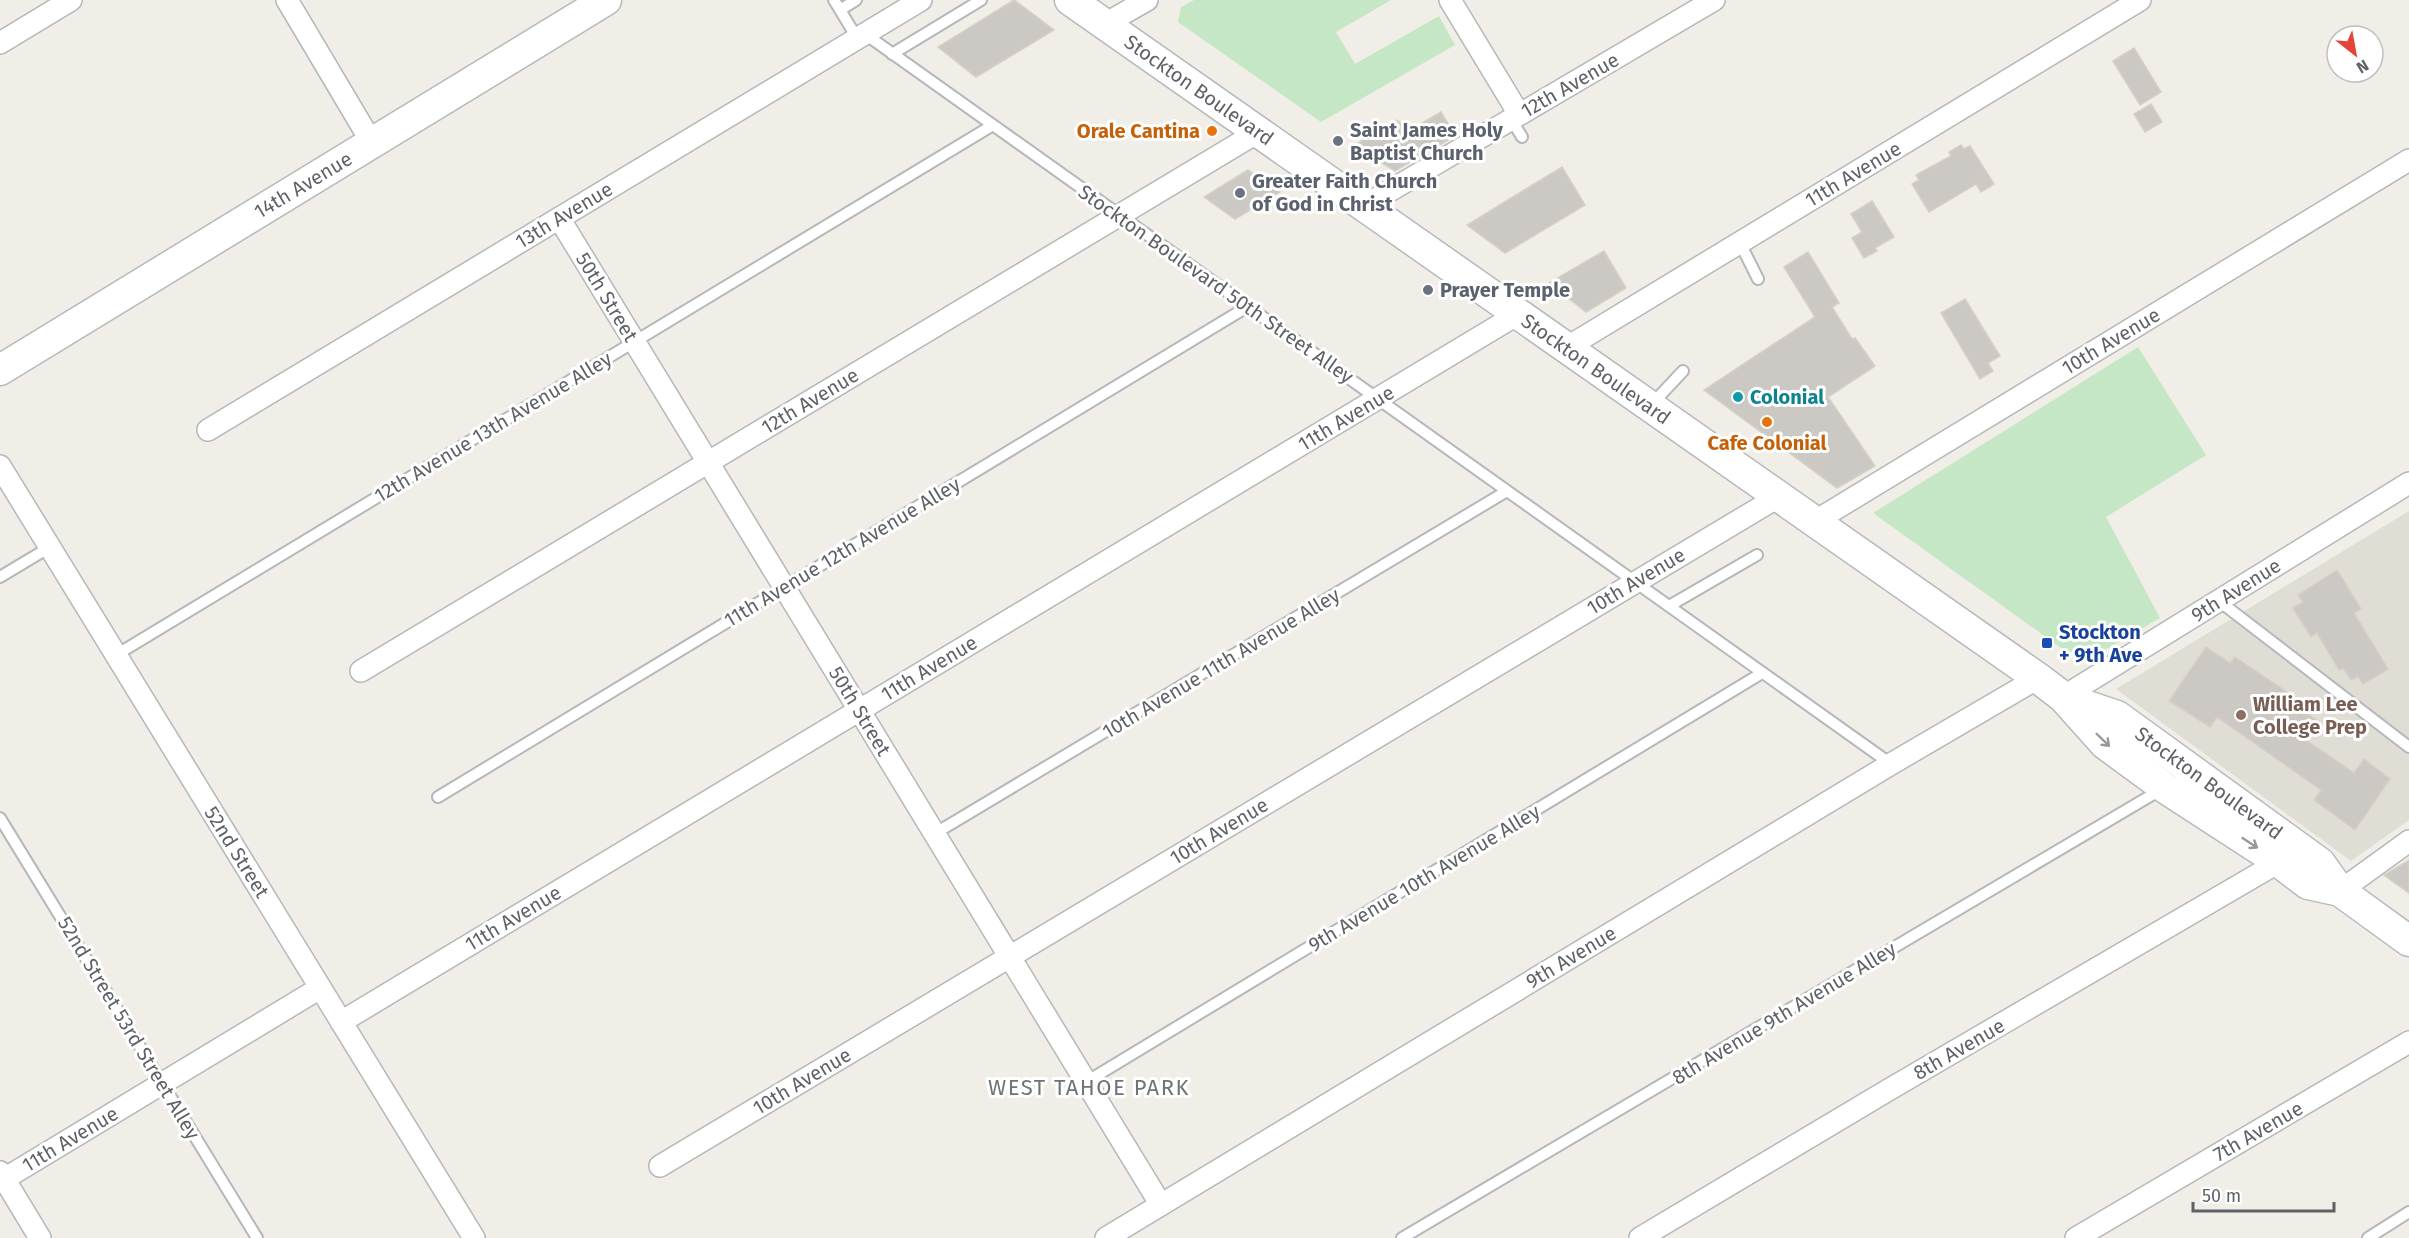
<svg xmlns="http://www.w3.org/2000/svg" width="2409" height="1238" font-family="'Fira Sans',sans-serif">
	<rect width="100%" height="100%" fill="#f0eee7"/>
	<path fill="#e0ddd5" d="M2409,511V820L2351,861L2116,689Z"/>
	<path fill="#c5e7c5" d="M1194,0H1391L1336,32L1355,64L1439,16L1455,45L1321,122L1178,22L1181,7Z
		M2138,347L2206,455L2106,517L2160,618L2082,663L1873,513Z"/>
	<path fill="#ccc9c4" stroke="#d5d0c5" stroke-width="1.5" d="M1014,0L1054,30L976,77L938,47Z
		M2134,48L2161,92L2140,105L2113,61Z
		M2151,104L2162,122L2145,132L2134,114Z
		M1441,112L1455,136L1395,171L1353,146L1396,120L1412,129Z
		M1961,145L1964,149L1970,146L1994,184L1981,192L1976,184L1929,212L1912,184L1919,180L1916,175L1951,156L1949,152Z
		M1562,167L1585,205L1505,253L1467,225Z
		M1248,170L1280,192L1235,219L1204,197Z
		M1872,201L1894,237L1875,248L1877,251L1864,258L1852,238L1862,232L1851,214Z
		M1604,251L1626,288L1586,312L1549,283Z
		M1808,252L1839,303L1832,307L1852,339L1855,338L1875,366L1828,397L1875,466L1837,488L1704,390L1815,317L1784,267Z
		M1965,299L2000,356L1988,363L1993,371L1980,379L1941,313Z
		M2337,570L2361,609L2354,613L2388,669L2363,684L2358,676L2351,680L2343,668L2339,670L2317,633L2311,637L2293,608L2303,602L2298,595Z
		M2206,647L2230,663L2235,657L2296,698L2292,703L2318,721L2306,740L2354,773L2364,759L2390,779L2355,830L2314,800L2321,790L2217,717L2210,727L2169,701Z
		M2409,860V893L2384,875Z"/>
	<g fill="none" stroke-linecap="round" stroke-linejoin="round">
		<defs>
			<path id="lane" d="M834,0L857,38
				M840,10L856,0
				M865,34L1891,764
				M892,54L981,0
				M1511,119L1522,137
				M1740,243L1758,279
				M1652,404L1683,371
				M0,577L50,547
				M2219,601L2409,747
				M1669,606L1757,555
				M116,655L993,125
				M438,797L1247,307
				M0,818L257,1238
				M934,834L1507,491
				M1086,1082L1762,673
				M1402,1238L2162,789
				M2368,1238L2409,1212"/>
			<path id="street" d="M287,0L372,143
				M1450,0L1519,114
				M1105,24L1147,0
				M0,43L71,0
				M1364,206L1714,0
				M559,218L1161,1205
				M1566,348L2140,0
				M208,430L921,0
				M0,466L474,1238
				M1814,522L2409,160
				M361,671L1258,132
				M2063,697L2409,483
				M2340,891L2409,841
				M341,1022L1518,314
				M660,1166L1778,497
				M0,1172L40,1238
				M4,1179L320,988
				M1106,1238L1891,764L2038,678
				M1640,1238L1890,1089L2279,862
				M2076,1238L2409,1042"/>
			<path id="secondary" d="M1070,0L2038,678L2063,697L2105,744L2165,788L2279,862L2308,884L2340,891
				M0,370L606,0
				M2064,698L2117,716L2320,863L2340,891L2409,941"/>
		</defs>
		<use href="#lane" stroke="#b4b7bb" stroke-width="14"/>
		<use href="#street" stroke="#b4b7bb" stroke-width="24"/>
		<use href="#secondary" stroke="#b5b9be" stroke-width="33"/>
		<use href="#lane" stroke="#fff" stroke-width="10"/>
		<use href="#street" stroke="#fff" stroke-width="21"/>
		<use href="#secondary" stroke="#fff" stroke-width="30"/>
	</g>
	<defs><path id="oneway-shaft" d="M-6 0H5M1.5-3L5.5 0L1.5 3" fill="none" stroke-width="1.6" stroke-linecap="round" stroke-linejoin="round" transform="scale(1.5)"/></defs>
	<g stroke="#96999c">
		<use href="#oneway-shaft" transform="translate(2103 740) rotate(44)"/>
		<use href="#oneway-shaft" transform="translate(2250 843) rotate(33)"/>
	</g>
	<g fill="#e8710a" stroke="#fff" stroke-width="2">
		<circle cx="1212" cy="131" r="6"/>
		<circle cx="1767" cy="422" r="6"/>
	</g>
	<g fill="#6b7280" stroke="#fff" stroke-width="2">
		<circle cx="1338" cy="141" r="6"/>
		<circle cx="1240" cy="193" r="6"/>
		<circle cx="1428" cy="290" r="6"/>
	</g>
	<circle fill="#0f9aa8" stroke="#fff" stroke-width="2" cx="1738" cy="397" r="6"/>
	<rect fill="#1a4fb4" stroke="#fff" stroke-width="2" x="2041" y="637" width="12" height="12" rx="3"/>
	<circle fill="#8d6e63" stroke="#fff" stroke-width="2" cx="2241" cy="715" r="6"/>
	<g text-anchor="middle" stroke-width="6" stroke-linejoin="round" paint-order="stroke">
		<g font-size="20" fill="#5e6267" stroke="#fff">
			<text transform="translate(1570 85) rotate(-30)" y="7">12th Avenue</text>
			<text transform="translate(1199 90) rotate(35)" y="7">Stockton Boulevard</text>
			<text transform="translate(1853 174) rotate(-31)" y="7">11th Avenue</text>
			<text transform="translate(303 185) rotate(-31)" y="7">14th Avenue</text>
			<text transform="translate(564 215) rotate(-31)" y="7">13th Avenue</text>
			<text transform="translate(1216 284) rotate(35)" y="7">Stockton Boulevard 50th Street Alley</text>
			<text transform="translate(607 297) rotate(59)" y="7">50th Street</text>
			<text transform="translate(2111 341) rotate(-31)" y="7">10th Avenue</text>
			<text transform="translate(1596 369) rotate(35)" y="7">Stockton Boulevard</text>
			<text transform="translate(810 401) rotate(-31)" y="7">12th Avenue</text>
			<text transform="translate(1346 418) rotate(-31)" y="7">11th Avenue</text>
			<text transform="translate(493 427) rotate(-31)" y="7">12th Avenue 13th Avenue Alley</text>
			<text transform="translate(842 552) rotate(-31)" y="7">11th Avenue 12th Avenue Alley</text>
			<text transform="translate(1636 581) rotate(-31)" y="7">10th Avenue</text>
			<text transform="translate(2236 590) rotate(-32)" y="7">9th Avenue</text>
			<text transform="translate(1221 663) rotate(-31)" y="7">10th Avenue 11th Avenue Alley</text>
			<text transform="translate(929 668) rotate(-31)" y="7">11th Avenue</text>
			<text transform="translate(860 711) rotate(59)" y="7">50th Street</text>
			<text transform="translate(2209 783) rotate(36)" y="7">Stockton Boulevard</text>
			<text transform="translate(1219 831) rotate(-31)" y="7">10th Avenue</text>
			<text transform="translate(237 852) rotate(58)" y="7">52nd Street</text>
			<text transform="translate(1424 878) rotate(-31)" y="7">9th Avenue 10th Avenue Alley</text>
			<text transform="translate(513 918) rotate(-31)" y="7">11th Avenue</text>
			<text transform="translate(1571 957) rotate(-31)" y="7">9th Avenue</text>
			<text transform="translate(1784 1013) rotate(-31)" y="7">8th Avenue 9th Avenue Alley</text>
			<text transform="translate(129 1028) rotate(59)" y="7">52nd Street 53rd Street Alley</text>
			<text transform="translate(1959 1049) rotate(-30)" y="7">8th Avenue</text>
			<text transform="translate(802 1081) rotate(-31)" y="7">10th Avenue</text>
			<text transform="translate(2258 1131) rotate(-30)" y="7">7th Avenue</text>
			<text transform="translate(70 1139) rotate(-31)" y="7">11th Avenue</text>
		</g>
		<g font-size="20" font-weight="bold" fill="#5b616d" stroke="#fff" text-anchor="start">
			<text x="1350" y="137">Saint James Holy<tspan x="1350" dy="23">Baptist Church</tspan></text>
			<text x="1252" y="188">Greater Faith Church<tspan x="1252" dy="23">of God in Christ</tspan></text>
			<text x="1440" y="297">Prayer Temple</text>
		</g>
		<g font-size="20" font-weight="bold" fill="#c56008" stroke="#fff" text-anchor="end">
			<text x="1200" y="138">Orale Cantina</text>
			<text x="1767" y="450" text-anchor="middle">Cafe Colonial</text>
		</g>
		<g font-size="20" font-weight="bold" fill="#0d838f" stroke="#fff" text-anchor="start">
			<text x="1750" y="404">Colonial</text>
		</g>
		<g font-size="20" font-weight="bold" fill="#164399" stroke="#fff" text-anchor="start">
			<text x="2059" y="639">Stockton<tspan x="2059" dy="23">+ 9th Ave</tspan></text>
		</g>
		<g font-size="20" font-weight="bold" fill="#785e54" stroke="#fff" text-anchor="start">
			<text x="2253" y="711">William Lee<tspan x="2253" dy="23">College Prep</tspan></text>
		</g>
		<g font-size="22" letter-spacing="1.5" fill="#6f7479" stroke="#fff">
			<text x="1089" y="1095">WEST TAHOE PARK</text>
		</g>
	</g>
	<g transform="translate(2355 54) rotate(149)"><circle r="28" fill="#ffffff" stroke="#bfc0c2" stroke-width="1.5"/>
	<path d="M0-4.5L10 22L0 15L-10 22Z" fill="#e54438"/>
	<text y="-9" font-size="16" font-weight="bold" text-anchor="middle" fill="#5e6267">N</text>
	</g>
	<path d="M2193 1202v9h141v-9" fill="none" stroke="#5e6267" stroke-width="3"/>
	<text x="2202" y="1202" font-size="18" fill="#5e6267" stroke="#ffffff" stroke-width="4.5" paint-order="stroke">50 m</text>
</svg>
